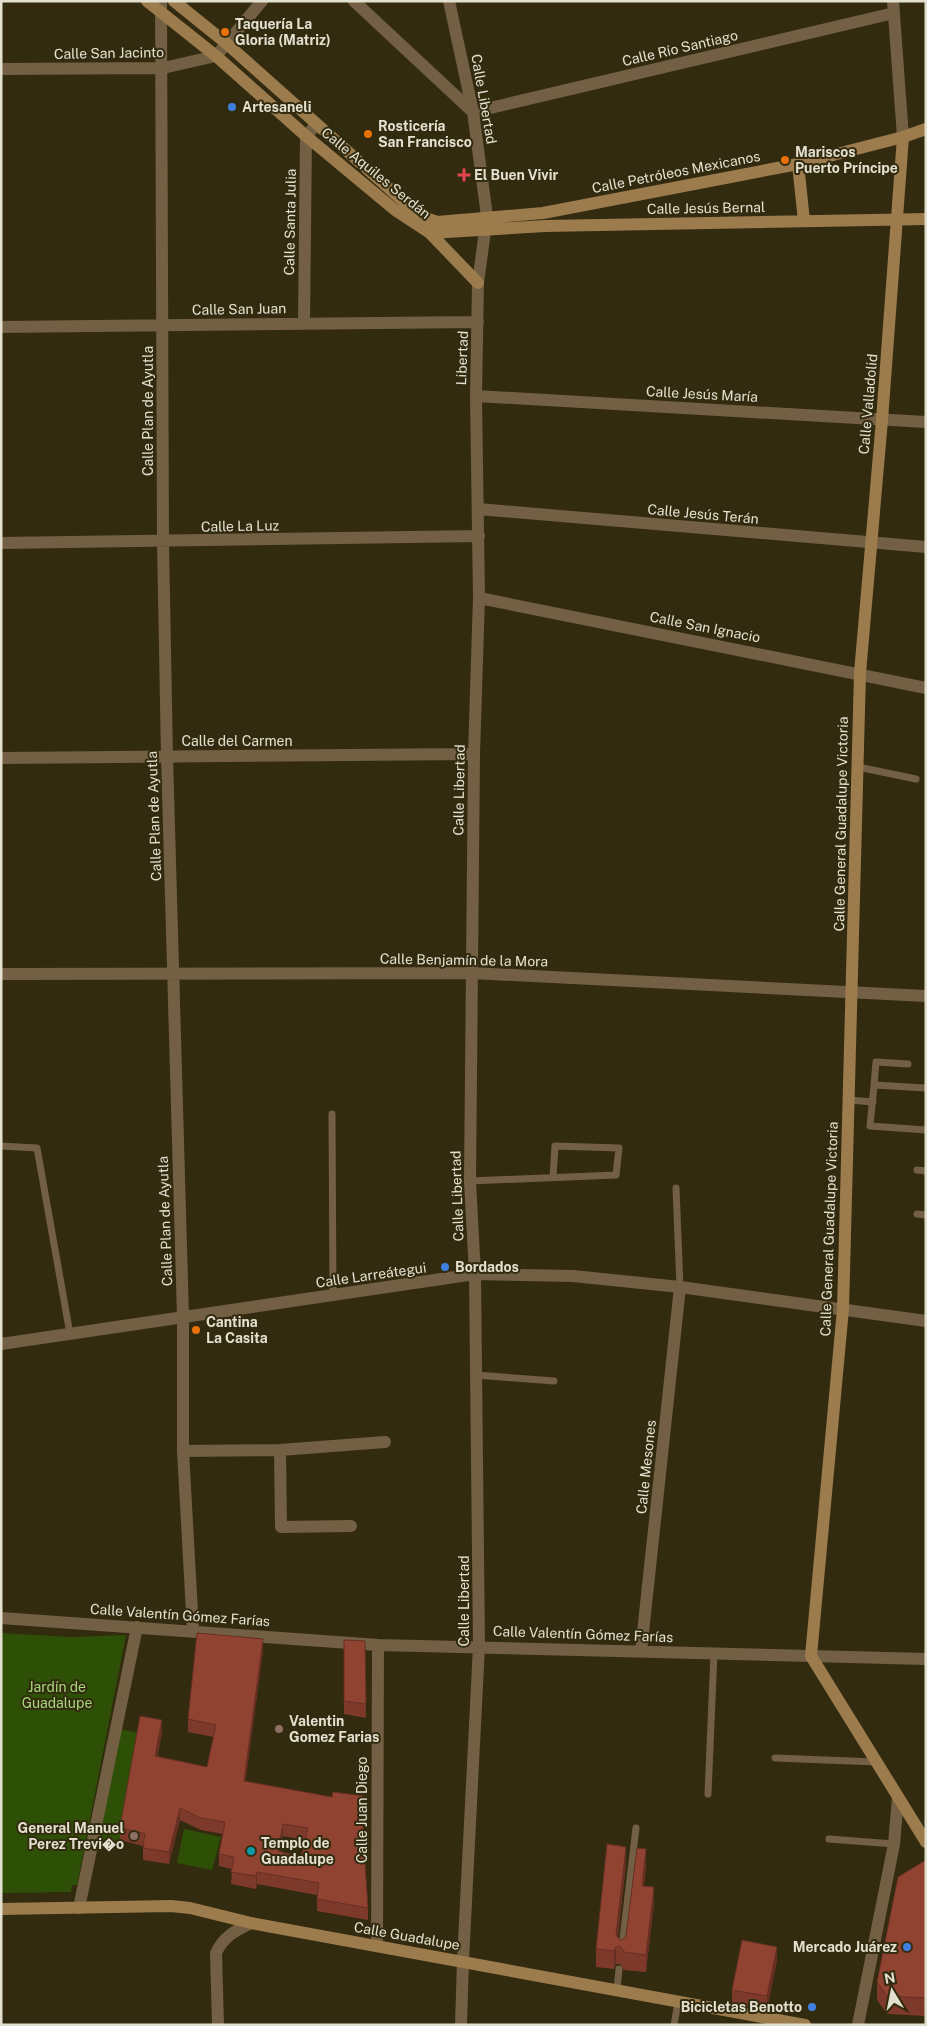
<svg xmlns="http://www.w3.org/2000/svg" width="927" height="2026" font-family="'Public Sans',sans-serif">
	<rect width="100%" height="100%" fill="#322b0f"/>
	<path fill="#2e5006" d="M1,1633L71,1637L126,1635L77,1885H72L71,1892L1,1893Z
		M118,1729L140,1733L122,1843L100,1839Z
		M184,1829L221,1837L212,1870L177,1863Z"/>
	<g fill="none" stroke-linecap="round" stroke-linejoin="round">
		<path stroke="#735f43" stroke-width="7" d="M858,767L916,779
			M874,1085L876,1062L908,1064
			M926,1088L874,1085L870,1126L926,1130
			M849,1100L873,1102
			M332,1114L333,1296
			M1,1146L37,1148L70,1334
			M917,1170L926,1171
			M470,1181L616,1175L619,1148L555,1146L553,1177
			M676,1188L680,1287
			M917,1214L926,1215
			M476,1375L554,1381
			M775,1758L876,1762
			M708,1794L714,1653
			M829,1839L894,1844
			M622,1947L636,1828
			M617,1990L619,1969
			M674,2025L678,2002"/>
		<path stroke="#735f43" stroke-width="12" d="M161,1L163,542L167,757L183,1316V1451L193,1630
			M354,1L473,112L894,13
			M449,1L473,112L487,216L478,283L476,396L479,598L474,754L470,1181L475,1274L479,1646L463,1961L461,2025
			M893,1L903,137
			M1,69L163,68L216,56L262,1
			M304,323L306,136L316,125
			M1,327L478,322
			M476,396L926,422
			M478,509L926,547
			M1,543L479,536
			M479,598L926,688
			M1,758L474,754
			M1,974L472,973L926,996
			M1,1344L475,1274L573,1276L680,1287L926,1321
			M280,1450L281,1527L351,1526
			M183,1451L280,1450L385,1442
			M1,1618L378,1645L926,1659
			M641,1651L680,1287
			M79,1908L137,1627
			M377,1946L378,1645
			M218,2025L216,1953C224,1936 235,1931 251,1923
			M858,2025L894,1844L898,1798"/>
		<path stroke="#9c7b4d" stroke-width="12" d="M147,1L216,56L306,136L395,210L430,233L545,226L926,219
			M174,1L226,43L420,216L437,222L543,213L798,164L903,137L926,129
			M903,137L882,420L860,673L843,1309L811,1656L926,1842
			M798,164L804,221
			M428,231L478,283
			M1,1909L171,1906L190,1908L251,1923L805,2025"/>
	</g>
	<path fill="#7d3a2b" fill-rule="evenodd" d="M344,1640L365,1641L366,1718L344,1714Z
		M263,1651L245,1782L363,1837L368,1908V1920L317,1911V1895L257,1884L256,1889L231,1884L232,1869L219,1866V1854L223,1834L201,1830L180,1820L169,1864L143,1860V1846L120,1840V1827L162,1733L157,1757L207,1767L214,1737L188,1732V1719ZM283,1836L305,1840L301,1857L280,1852Z
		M926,1860V2016L887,2014L877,2000V1982Z
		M626,1864L618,1937L621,1941L626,1936L646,1866L644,1886L654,1904L646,1972L624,1970L620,1964H616L614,1969L596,1967V1949Z
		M777,1960L767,2010L732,2003V1990Z"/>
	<path fill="#662f23" d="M263,1639V1651L244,1793V1781Z
		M162,1720V1733L155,1769V1756Z
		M180,1808V1820L169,1864V1852Z
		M283,1824V1836L278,1863V1851Z
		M626,1847V1864L616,1947V1964L614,1969V1951Z
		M646,1849V1866L642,1903V1886Z
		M257,1872V1884L256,1889V1876Z
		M654,1887V1904L646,1972V1955Z
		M777,1947V1960L767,2010V1996Z"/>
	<path fill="#914332" stroke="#662f23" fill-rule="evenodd" d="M197,1633L263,1639L244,1781L332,1797L333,1792L364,1796L363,1834L368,1908L317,1899L319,1883L257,1872L256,1876L231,1872L234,1857L219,1854L225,1822L201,1818L180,1808L169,1852L143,1848L145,1834L120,1827L140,1716L162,1720L155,1756L207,1767L216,1725L188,1719ZM283,1824L308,1828L301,1857L278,1851Z
		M344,1640L365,1641L366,1704L344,1701Z
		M607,1844L626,1847L616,1935L621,1941L626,1936L637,1848L646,1849L642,1886L654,1887L646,1955L624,1952L620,1946L616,1947L614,1951L596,1949Z
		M926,1860V1998L887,1996L877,1982L898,1877Z
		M742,1940L777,1947L767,1996L732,1990Z"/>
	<g fill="#e8710a" stroke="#322b0f" stroke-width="2">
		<circle cx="225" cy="32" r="5"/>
		<circle cx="368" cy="134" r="5"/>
		<circle cx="785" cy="160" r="5"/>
		<circle cx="196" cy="1330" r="5"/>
	</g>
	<g fill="#3f7fe0" stroke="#322b0f" stroke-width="2">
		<circle cx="232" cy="107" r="5"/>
		<circle cx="445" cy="1267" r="5"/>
		<circle cx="907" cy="1947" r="5"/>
		<circle cx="812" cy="2007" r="5"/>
	</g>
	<path fill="#e0444e" stroke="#322b0f" stroke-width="2" d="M461.5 167.5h5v5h5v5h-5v5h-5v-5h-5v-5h5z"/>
	<g fill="#8d6e63" stroke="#322b0f" stroke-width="2">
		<circle cx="279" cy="1729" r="5"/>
		<circle cx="134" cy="1836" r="5"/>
	</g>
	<circle fill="#0f9aa8" stroke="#322b0f" stroke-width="2" cx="251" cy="1851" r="5"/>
	<g text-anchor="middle" stroke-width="4" stroke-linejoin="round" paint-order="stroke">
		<g font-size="14" font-weight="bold" fill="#e3e0cf" stroke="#322b0f" text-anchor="start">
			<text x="235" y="29">Taquería La<tspan x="235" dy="16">Gloria (Matriz)</tspan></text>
			<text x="242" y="112">Artesaneli</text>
			<text x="378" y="131">Rosticería<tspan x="378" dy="16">San Francisco</tspan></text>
			<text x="795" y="157">Mariscos<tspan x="795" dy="16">Puerto Príncipe</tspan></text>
			<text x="474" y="180">El Buen Vivir</text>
			<text x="455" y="1272">Bordados</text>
			<text x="206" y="1327">Cantina<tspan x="206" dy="16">La Casita</tspan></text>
			<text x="289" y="1726">Valentin<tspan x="289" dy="16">Gomez Farias</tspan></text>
			<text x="124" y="1833" text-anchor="end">General Manuel<tspan x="124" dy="16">Perez Trevi�o</tspan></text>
			<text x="261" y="1848">Templo de<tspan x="261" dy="16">Guadalupe</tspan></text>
			<text x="897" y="1952" text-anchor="end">Mercado Juárez</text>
			<text x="802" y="2012" text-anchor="end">Bicicletas Benotto</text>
		</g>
		<g font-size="14" fill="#e3e0cf" stroke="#322b0f">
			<text transform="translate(680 48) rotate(-13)" y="5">Calle Río Santiago</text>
			<text transform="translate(109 53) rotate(-1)" y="5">Calle San Jacinto</text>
			<text transform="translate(484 99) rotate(80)" y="5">Calle Libertad</text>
			<text transform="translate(676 172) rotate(-11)" y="5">Calle Petróleos Mexicanos</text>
			<text transform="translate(376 173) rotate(39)" y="5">Calle Aquiles Serdán</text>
			<text transform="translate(706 208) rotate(-1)" y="5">Calle Jesús Bernal</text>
			<text transform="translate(290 222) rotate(-89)" y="5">Calle Santa Julia</text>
			<text transform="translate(239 309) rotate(-1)" y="5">Calle San Juan</text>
			<text transform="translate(462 358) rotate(-88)" y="5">Libertad</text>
			<text transform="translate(702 394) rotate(3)" y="5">Calle Jesús María</text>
			<text transform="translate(868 404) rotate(-85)" y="5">Calle Valladolid</text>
			<text transform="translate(148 411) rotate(-90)" y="5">Calle Plan de Ayutla</text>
			<text transform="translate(703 514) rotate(5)" y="5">Calle Jesús Terán</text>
			<text transform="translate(240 526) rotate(-1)" y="5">Calle La Luz</text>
			<text transform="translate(705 627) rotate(11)" y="5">Calle San Ignacio</text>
			<text x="237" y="746">Calle del Carmen</text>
			<text transform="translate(459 790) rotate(-89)" y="5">Calle Libertad</text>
			<text transform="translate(154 816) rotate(-92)" y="5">Calle Plan de Ayutla</text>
			<text transform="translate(841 824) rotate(-89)" y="5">Calle General Guadalupe Victoria</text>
			<text transform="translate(464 960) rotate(1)" y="5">Calle Benjamín de la Mora</text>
			<text transform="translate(457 1196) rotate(-92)" y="5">Calle Libertad</text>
			<text transform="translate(165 1221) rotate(-92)" y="5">Calle Plan de Ayutla</text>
			<text transform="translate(829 1229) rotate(-88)" y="5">Calle General Guadalupe Victoria</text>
			<text transform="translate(371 1275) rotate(-8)" y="5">Calle Larreátegui</text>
			<text transform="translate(646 1467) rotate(-84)" y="5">Calle Mesones</text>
			<text transform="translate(464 1601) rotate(-90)" y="5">Calle Libertad</text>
			<text transform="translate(180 1615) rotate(4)" y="5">Calle Valentín Gómez Farías</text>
			<text transform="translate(583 1634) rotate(2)" y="5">Calle Valentín Gómez Farías</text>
			<text transform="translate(362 1810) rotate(-90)" y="5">Calle Juan Diego</text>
			<text transform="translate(407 1936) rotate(10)" y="5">Calle Guadalupe</text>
		</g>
		<g font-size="14" fill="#a4da79" stroke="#322b0f">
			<text x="57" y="1692">Jardín de<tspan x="57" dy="16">Guadalupe</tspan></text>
		</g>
	</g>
	<rect width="927" height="2026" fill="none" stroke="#e3e0cf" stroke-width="5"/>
	<g transform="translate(892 1991) rotate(350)" stroke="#322b0f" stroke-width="4" paint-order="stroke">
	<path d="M0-4L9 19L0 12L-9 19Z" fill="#e3e0cf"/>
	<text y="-8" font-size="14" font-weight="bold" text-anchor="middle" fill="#e3e0cf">N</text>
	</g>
</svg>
